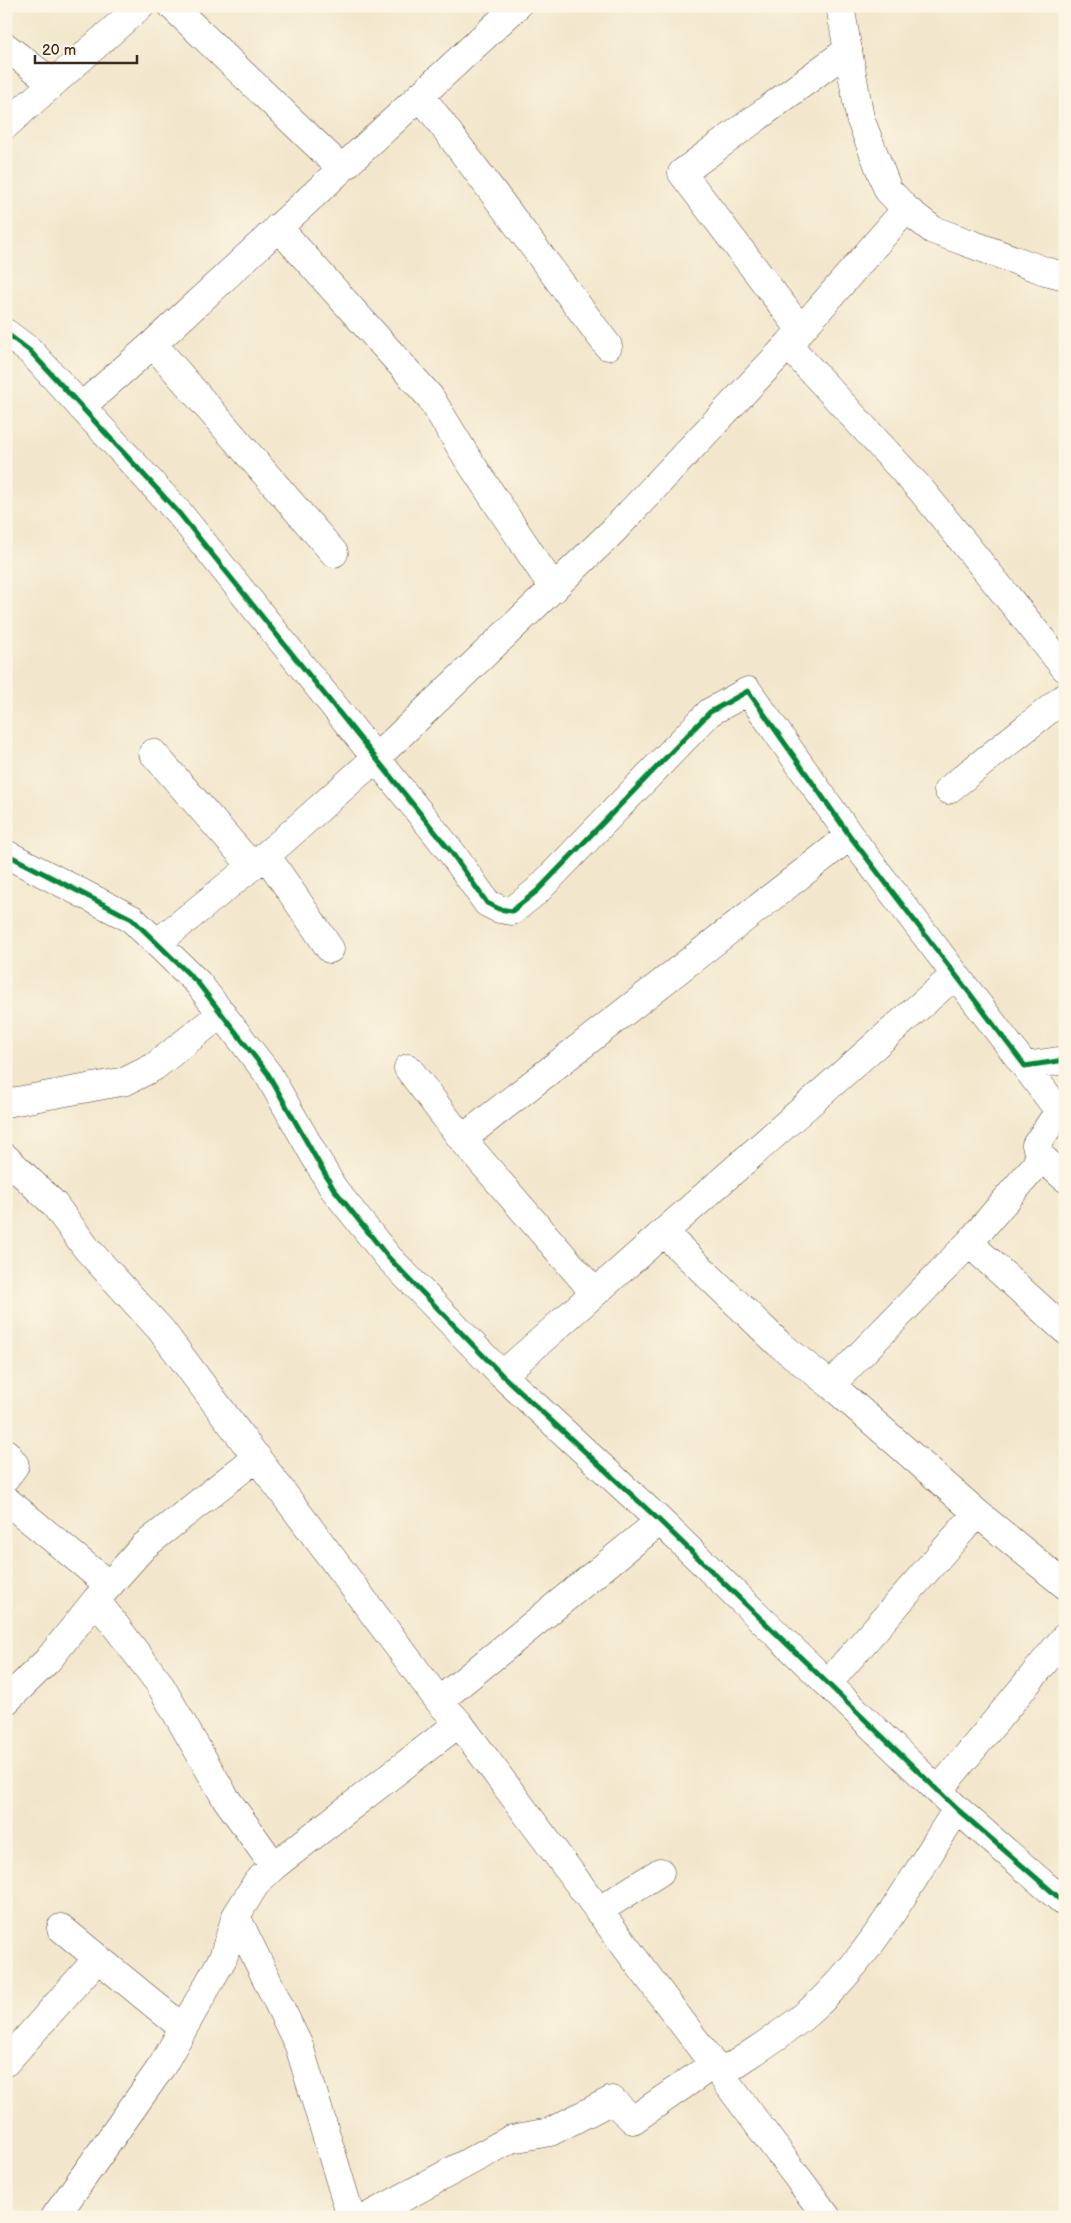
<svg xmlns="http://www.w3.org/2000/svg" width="1071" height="2223" font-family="'Balsamiq Sans',sans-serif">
	<rect width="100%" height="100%" fill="#fcf5e5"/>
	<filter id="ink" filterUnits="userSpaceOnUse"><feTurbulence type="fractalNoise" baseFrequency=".02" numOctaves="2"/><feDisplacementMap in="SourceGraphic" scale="10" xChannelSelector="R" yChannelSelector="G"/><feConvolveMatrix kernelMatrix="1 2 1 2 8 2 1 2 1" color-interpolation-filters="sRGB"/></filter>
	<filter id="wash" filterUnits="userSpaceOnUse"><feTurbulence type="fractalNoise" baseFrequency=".0096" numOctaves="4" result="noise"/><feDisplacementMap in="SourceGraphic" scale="20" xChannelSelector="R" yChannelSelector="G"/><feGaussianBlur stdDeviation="1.12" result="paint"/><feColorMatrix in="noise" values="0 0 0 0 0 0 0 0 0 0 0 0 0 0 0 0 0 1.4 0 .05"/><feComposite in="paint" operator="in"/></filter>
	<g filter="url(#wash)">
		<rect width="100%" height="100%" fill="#f2e7cc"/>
	</g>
	<g filter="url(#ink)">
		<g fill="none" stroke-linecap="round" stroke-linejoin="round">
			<defs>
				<path id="street" d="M172,6L341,168
					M6,47L53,83
					M421,96L608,346
					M6,125L140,6
					M278,227L430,397L466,456L554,589
					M801,330L682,173L848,50
					M6,333L30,351L179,513L452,853L487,903L499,909L512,911L537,891L710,712L748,691L850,836L1025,1066L1065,1060
					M153,344L334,553
					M788,345L922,491L1065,668
					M81,407L153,344L517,6
					M153,753L252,866
					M948,790L1065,697
					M6,854L132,919L198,983L268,1074L333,1188L388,1257L502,1375L660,1521L957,1809L1065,1903
					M266,855L330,949
					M157,943L277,846L376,758L613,531L788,345L906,209
					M408,1068L462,1139L595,1293
					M6,1103L126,1081L154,1067L222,1013
					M462,1139L850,836
					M1040,1156L1065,1178
					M6,1158L54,1204L87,1249L161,1330L439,1701L459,1723L827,2217
					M663,1232L778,1343L831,1385L977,1513L1065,1585
					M969,1243L1065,1330
					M502,1375L955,975
					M831,1385L969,1243L1035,1166L1040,1156L1036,1145L1055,1117L1056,1107L1025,1066
					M6,1453L15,1465L6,1477
					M6,1500L109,1585
					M96,1600L159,1683L225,1797L274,1866
					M828,1683L977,1513
					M6,1701L48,1660L96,1600L144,1546L257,1457
					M439,1701L660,1521
					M938,1791L1065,1637
					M598,1911L660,1872
					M236,1916L299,2046L351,2217
					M61,1928L183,2028
					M6,2062L98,1958
					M721,2074C748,2055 777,2038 803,2017C869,1962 911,1881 957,1809
					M55,2217L162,2066L223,1958L236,1916L257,1882L274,1866L459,1723
					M367,2217L511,2139L550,2132L612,2100L633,2120L714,2064"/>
				<path id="secondary" d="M840,6L860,118L888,190L906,209L933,230L1045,271L1065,276"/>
			</defs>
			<use href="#street" stroke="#564638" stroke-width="29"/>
			<use href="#secondary" stroke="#564638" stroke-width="29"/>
			<use href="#street" stroke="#fff" stroke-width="28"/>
			<use href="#secondary" stroke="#fff" stroke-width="28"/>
			<defs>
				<path id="cycleway" d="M6,333L30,351L179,513L452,853L487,903L499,909L512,911L537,891L710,712L748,691L850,836L1025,1066L1065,1060
					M6,854L132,919L198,983L268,1074L333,1188L388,1257L502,1375L660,1521L957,1809L1065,1903"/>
			</defs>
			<use href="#cycleway" stroke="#fcf5e5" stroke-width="8"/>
			<use href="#cycleway" stroke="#00873e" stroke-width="5"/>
		</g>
	</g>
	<rect width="1071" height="2223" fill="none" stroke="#fcf5e5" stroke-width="25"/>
	<path d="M35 55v8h102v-8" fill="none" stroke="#3b2a1e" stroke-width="2.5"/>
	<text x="42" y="55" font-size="15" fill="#3b2a1e" stroke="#fcf5e5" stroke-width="4" paint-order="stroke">20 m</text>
</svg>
